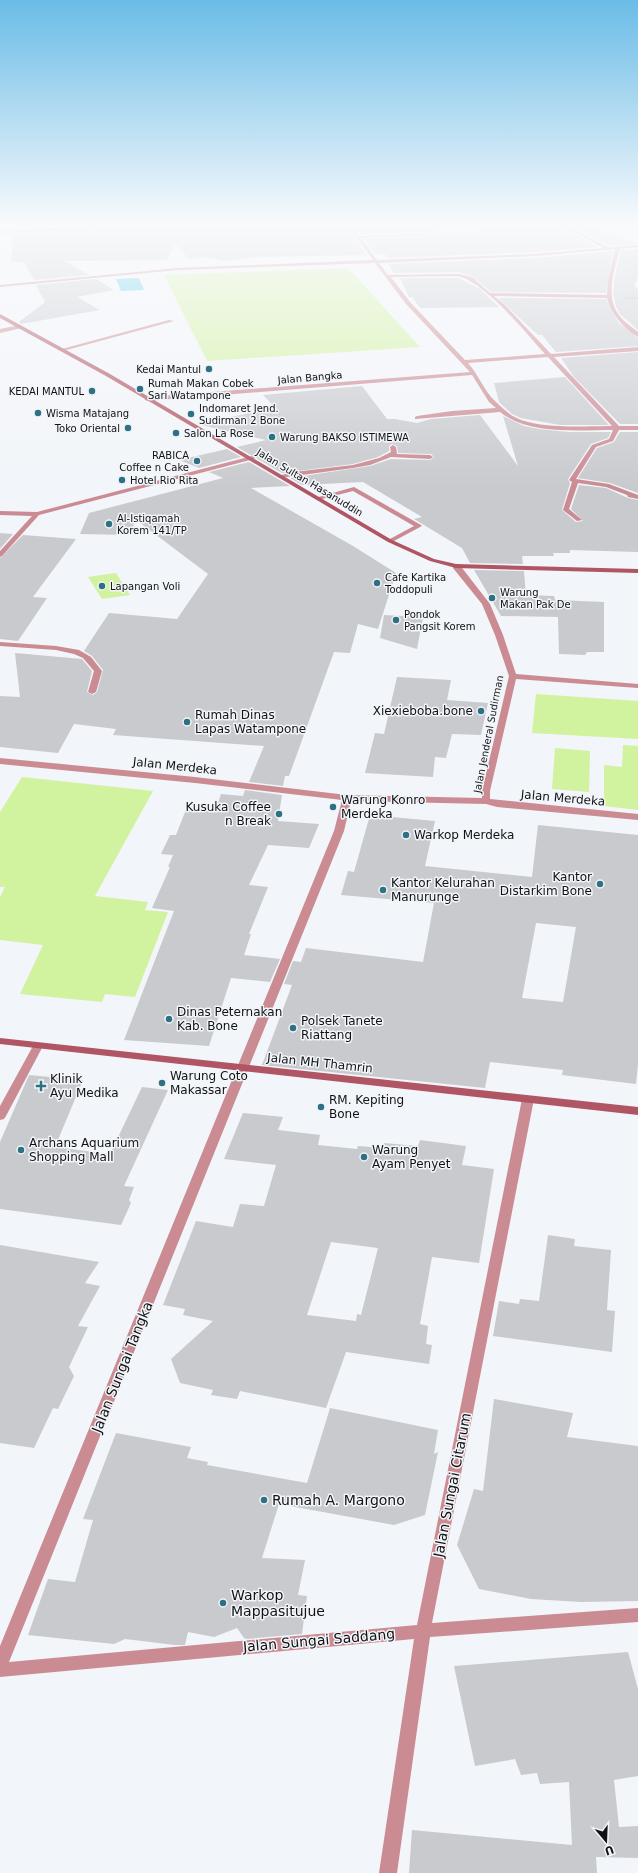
<svg xmlns="http://www.w3.org/2000/svg" width="638" height="1873" font-family="'DejaVu Sans',sans-serif">
	<rect width="100%" height="100%" fill="#f2f5f9"/>
	<path fill="#d1f29f" d="M348,268L420,347L207,361L164,275Z
		M116,573L130,595L102,599L88,577Z
		M536,694L638,701V739L532,733Z
		M623,745L638,746V810L604,806V765L622,767Z
		M555,748L590,751L589,792L552,789Z
		M22,777L153,791L95,896L148,902L145,910L168,912L135,997L105,994L102,1002L20,994L43,945L0,940V897L5,887H0V812Z"/>
	<path fill="#4dc7e6" d="M139,278L144,290L121,291L116,279Z"/>
	<path fill="#c8cace" fill-rule="evenodd" d="M180,225H346L367,255L262,257L223,261L205,257L189,259L175,244L167,260L65,261L89,275L34,280L24,262H11L13,234L179,226Z
		M353,225H444L445,231L360,234Z
		M561,225L598,247L535,252L387,258L385,254H375L364,239L473,234L477,233L479,226Z
		M570,225H592L637,244L609,246Z
		M638,249V277L634,286L638,289V330L620,314L616,307L613,292L615,275L621,250Z
		M613,251L606,293L491,292L472,276L458,272L393,273L389,264L535,258Z
		M400,278H458L480,289L499,307L420,308L412,297H409Z
		M96,279L114,290L77,297L100,310L21,324L19,322L45,302L36,285Z
		M498,298L606,299L618,322L638,338V346L556,352L542,335H538Z
		M638,352V424H620L574,377L561,358Z
		M565,377L609,425H560L521,418L512,414L499,402L494,383Z
		M362,386L387,419H395L417,423L431,419L480,415L518,466L503,416L524,426L539,429L569,432H611L608,438L591,444L568,479L570,483L562,510L576,522L583,521L571,509L579,485L606,488L628,498L638,500V552L570,550V553H553L554,556H522L523,564L470,563L462,548L414,519L422,517L363,482L302,485L290,478L370,466L391,459L430,460L434,457L431,454L398,453L397,446L392,444L389,446V451L378,457L353,464L282,473L237,447L266,440L197,424L250,413L278,410L263,395Z
		M620,432H638V493L610,483L578,478L597,448L614,442Z
		M227,449L241,457L199,468L179,460Z
		M249,462L290,486L251,488L353,546L396,573L378,629L358,624L350,653L334,652L289,776H285L283,786L249,782L264,746L113,735L116,729L74,724L58,753L0,747V696L20,697L15,653L82,659L92,671L87,692L93,695L97,692L103,670L92,656L84,651L109,613L177,619L208,574L135,519L131,535L80,534L89,513L223,478L209,472Z
		M0,533L13,534L0,549Z
		M23,535L76,539L33,597L47,598L18,641L0,639V558Z
		M474,570L524,571L526,595L554,596L557,607V600L604,602V652H587L585,655L559,654L558,617L501,616Z
		M384,615L423,617L417,649L380,638Z
		M397,677L451,680L447,700L488,703L481,735L452,734L446,758L435,757L433,777L365,773L375,733L384,734Z
		M245,790L282,795L278,821L319,824L309,848L268,845L249,885L268,887L249,934H251L244,955L280,959L270,982L231,978L209,1046L124,1040L174,911L152,908L170,867H168L173,855L161,854L170,835H176L187,807L216,810L221,794L243,796Z
		M370,815L435,821L425,866L532,877L538,825L638,835V1064L636,1084L562,1075L563,1070L490,1062L485,1088L262,1065L292,985L284,984L293,961L301,962L306,948L423,962L434,903L341,895L348,871L354,872ZM536,923L576,927L563,1002L522,998Z
		M29,1075L83,1080L55,1147L110,1154L142,1087L168,1090L124,1186L134,1187L129,1200L131,1203L121,1225L0,1209V1142Z
		M243,1113L283,1117L278,1130L320,1135L318,1145L357,1149L358,1146L383,1148L384,1143L418,1146L420,1140L466,1146L462,1165L494,1169L479,1263L432,1257L420,1324L428,1326L426,1344L432,1345L429,1364L346,1352L326,1408L240,1391L237,1399L211,1395L213,1390L180,1383L171,1359L213,1321L183,1315L185,1309L163,1305L196,1221L233,1227L240,1204L264,1206L276,1165L224,1159ZM331,1242L378,1248L361,1315L357,1314L356,1321L307,1315Z
		M548,1235L575,1239L574,1246L611,1250L607,1310L615,1311L612,1352L493,1336L499,1301L519,1304L520,1299L539,1301Z
		M0,1245L99,1262L85,1283L100,1286L78,1326L88,1327L69,1367L74,1376L58,1409L53,1408L34,1448L0,1443Z
		M494,1399L573,1413L567,1437L638,1446V1601L581,1602L531,1599L479,1589L457,1545L474,1489L483,1491Z
		M330,1408L438,1430L434,1454L438,1452L425,1515L394,1525L279,1504L262,1558L305,1560L298,1595L307,1596L302,1634L247,1639L244,1638L237,1628L214,1637L188,1632L185,1645H175L125,1639L114,1644L28,1635L48,1579L75,1582L93,1520L83,1519L116,1433L191,1447L187,1458L208,1462L207,1465L307,1483Z
		M628,1652L638,1689V1776L614,1780L619,1827L638,1826V1858L596,1857L597,1873H409L412,1830L572,1845L569,1782L540,1784L537,1773L521,1775L515,1759L475,1766L454,1666Z"/>
	<g fill="none" stroke-linecap="round" stroke-linejoin="round">
		<path stroke="#888a8d" stroke-width="1" stroke-dasharray="2 1" stroke-linecap="butt" d="M625,298H638"/>
		<path fill="#cb8b92" fill-rule="evenodd" d="M562,225H567L611,249L607,250Z
			M169,320L174,321L63,351L58,350Z
			M354,487L421,525L422,526L392,542H388V540L414,526L353,491L318,500L315,498Z
			M0,642L56,646L79,650L91,657L102,671L96,692L92,694L88,692L94,671L83,658L74,654L56,650L0,646Z"/>
		<path fill="#cb8b92" fill-rule="evenodd" d="M149,225H179L0,233V231Z
			M347,225H351L359,236L471,232L473,233L361,238L377,260L535,254L638,245V247L620,249C614,270 605,297 619,315C624,322 632,327 638,332V337C624,329 611,314 607,298L494,296L505,305L551,354L638,347V351L554,357L619,426H638V430H619L613,441L596,447L576,479L609,484L638,495V499L628,497L627,495L606,487L578,483L569,509L582,520L577,521L563,510L572,482L569,480L592,445L609,439L613,430C578,430 528,435 500,412L415,419V417L417,416L452,411L496,408L489,402L472,375L147,401L144,399L147,397L470,372L406,304L375,263L178,270L0,287V285L178,268L373,260ZM615,249L608,281L607,295L490,293L472,277L458,274L388,275L379,263L535,256ZM458,276C486,283 525,332 545,354L465,360L410,302L391,277ZM548,357L612,426C585,426 534,430 511,415C506,411 500,406 495,401C484,391 479,375 468,363Z
			M20,325L23,327L22,328L0,333V329Z
			M393,445L396,447L397,454L430,455L433,457L430,459L391,457L370,465L353,468L280,478L277,476L294,472L353,465L379,458L391,452L390,447Z
			M252,456L255,458L254,459L39,515L2,556L0,557V551L32,516L0,515V511L37,512Z
			M453,564H459L490,604L503,635L516,674L638,684V688L516,679L490,791V799L638,814V820L497,807L486,804L351,801L344,831L9,1662L417,1625L522,1099L524,1096H532L534,1099L432,1623L638,1608V1622L430,1637L397,1873H379L414,1639L0,1677V1646L334,831L342,800L195,783L0,764V758L195,777L347,795L482,798V791L509,676L495,635L482,604L453,568Z
			M38,1043L43,1046L6,1116L4,1119L0,1120V1106L33,1046Z"/>
		<path fill="#b05563" fill-rule="evenodd" d="M0,314L110,374L392,540L434,559L456,564L638,569V573L456,568L430,561L388,542L106,376L0,318Z
			M0,1038L638,1107V1115L0,1044Z"/>
	</g>
	<linearGradient id="sky" x2="0" y2="1"><stop stop-color="#6abce7"/><stop offset="0.46" stop-color="#f9fafc"/><stop offset="1" stop-color="#f9fafc" stop-opacity="0"/></linearGradient>
	<rect width="638" height="487" fill="url(#sky)"/>
	<g fill="#2e7183" stroke="#f2f5f9" stroke-width="1.5">
		<circle cx="209" cy="369" r="4"/>
		<circle cx="140" cy="389" r="4"/>
		<circle cx="92" cy="391" r="4"/>
		<circle cx="38" cy="413" r="4"/>
		<circle cx="191" cy="414" r="4"/>
		<circle cx="128" cy="428" r="4"/>
		<circle cx="176" cy="433" r="4"/>
		<circle cx="272" cy="437" r="4"/>
		<circle cx="197" cy="461" r="4"/>
		<circle cx="122" cy="480" r="4"/>
		<circle cx="109" cy="524" r="4"/>
		<circle cx="377" cy="583" r="4"/>
		<circle cx="102" cy="586" r="4"/>
		<circle cx="492" cy="598" r="4"/>
		<circle cx="396" cy="620" r="4"/>
		<circle cx="481" cy="711" r="4"/>
		<circle cx="187" cy="722" r="4"/>
		<circle cx="333" cy="807" r="4"/>
		<circle cx="279" cy="814" r="4"/>
		<circle cx="406" cy="835" r="4"/>
		<circle cx="600" cy="884" r="4"/>
		<circle cx="383" cy="890" r="4"/>
		<circle cx="169" cy="1019" r="4"/>
		<circle cx="293" cy="1028" r="4"/>
		<circle cx="162" cy="1083" r="4"/>
		<path d="M39 1080h4v4h4v4h-4v4h-4v-4h-4v-4h4z"/>
		<circle cx="321" cy="1107" r="4"/>
		<circle cx="21" cy="1150" r="4"/>
		<circle cx="364" cy="1157" r="4"/>
		<circle cx="264" cy="1500" r="4"/>
		<circle cx="223" cy="1603" r="4"/>
	</g>
	<g text-anchor="middle" stroke-width="3" stroke-linejoin="round" paint-order="stroke">
		<g font-size="10" fill="#111213" stroke="#f2f5f9" text-anchor="start">
			<text x="201" y="373" text-anchor="end">Kedai Mantul</text>
			<text x="148" y="387">Rumah Makan Cobek<tspan x="148" dy="12">Sari Watampone</tspan></text>
			<text x="84" y="395" text-anchor="end">KEDAI MANTUL</text>
			<text x="199" y="412">Indomaret Jend.<tspan x="199" dy="12">Sudirman 2 Bone</tspan></text>
			<text x="46" y="417">Wisma Matajang</text>
			<text x="120" y="432" text-anchor="end">Toko Oriental</text>
			<text x="184" y="437">Salon La Rose</text>
			<text x="280" y="441">Warung BAKSO ISTIMEWA</text>
			<text x="189" y="459" text-anchor="end">RABICA<tspan x="189" dy="12">Coffee n Cake</tspan></text>
			<text x="130" y="484">Hotel Rio Rita</text>
			<text x="117" y="522">Al-Istiqamah<tspan x="117" dy="12">Korem 141/TP</tspan></text>
			<text x="385" y="581">Cafe Kartika<tspan x="385" dy="12">Toddopuli</tspan></text>
			<text x="110" y="590">Lapangan Voli</text>
			<text x="500" y="596">Warung<tspan x="500" dy="12">Makan Pak De</tspan></text>
			<text x="404" y="618">Pondok<tspan x="404" dy="12">Pangsit Korem</tspan></text>
		</g>
		<g font-size="10" fill="#111213" stroke="#f2f5f9">
			<text transform="translate(310 377) rotate(-5)" y="4">Jalan Bangka</text>
			<text transform="translate(310 482) rotate(31)" y="4">Jalan Sultan Hasanuddin</text>
			<text transform="translate(488 734) rotate(-79)" y="4">Jalan Jenderal Sudirman</text>
		</g>
		<g font-size="12" fill="#111213" stroke="#f2f5f9" text-anchor="start">
			<text x="473" y="715" text-anchor="end">Xiexieboba.bone</text>
			<text x="195" y="719">Rumah Dinas<tspan x="195" dy="14">Lapas Watampone</tspan></text>
			<text x="341" y="804">Warung Konro<tspan x="341" dy="14">Merdeka</tspan></text>
			<text x="271" y="811" text-anchor="end">Kusuka Coffee<tspan x="271" dy="14">n Break</tspan></text>
			<text x="414" y="839">Warkop Merdeka</text>
			<text x="592" y="881" text-anchor="end">Kantor<tspan x="592" dy="14">Distarkim Bone</tspan></text>
			<text x="391" y="887">Kantor Kelurahan<tspan x="391" dy="14">Manurunge</tspan></text>
			<text x="177" y="1016">Dinas Peternakan<tspan x="177" dy="14">Kab. Bone</tspan></text>
			<text x="301" y="1025">Polsek Tanete<tspan x="301" dy="14">Riattang</tspan></text>
			<text x="170" y="1080">Warung Coto<tspan x="170" dy="14">Makassar</tspan></text>
			<text x="50" y="1083">Klinik<tspan x="50" dy="14">Ayu Medika</tspan></text>
			<text x="329" y="1104">RM. Kepiting<tspan x="329" dy="14">Bone</tspan></text>
			<text x="29" y="1147">Archans Aquarium<tspan x="29" dy="14">Shopping Mall</tspan></text>
			<text x="372" y="1154">Warung<tspan x="372" dy="14">Ayam Penyet</tspan></text>
		</g>
		<g font-size="12" fill="#111213" stroke="#f2f5f9">
			<text transform="translate(175 766) rotate(6)" y="4">Jalan Merdeka</text>
			<text transform="translate(563 798) rotate(5)" y="4">Jalan Merdeka</text>
			<text transform="translate(320 1063) rotate(6)" y="4">Jalan MH Thamrin</text>
		</g>
		<g font-size="14" fill="#111213" stroke="#f2f5f9">
			<text transform="translate(122 1367) rotate(-68)" y="5">Jalan Sungai Tangka</text>
			<text transform="translate(452 1485) rotate(-79)" y="5">Jalan Sungai Citarum</text>
			<text transform="translate(319 1640) rotate(-5)" y="5">Jalan Sungai Saddang</text>
		</g>
		<g font-size="14" fill="#111213" stroke="#f2f5f9" text-anchor="start">
			<text x="272" y="1505">Rumah A. Margono</text>
			<text x="231" y="1600">Warkop<tspan x="231" dy="16">Mappasitujue</tspan></text>
		</g>
	</g>
	<g transform="translate(606 1841) rotate(161)" stroke="#f2f5f9" stroke-width="3" paint-order="stroke">
	<path d="M0-3L7 15L0 10L-7 15Z" fill="#111213"/>
	<text y="-6" font-size="11" font-weight="bold" text-anchor="middle" fill="#111213">U</text>
	</g>
</svg>
